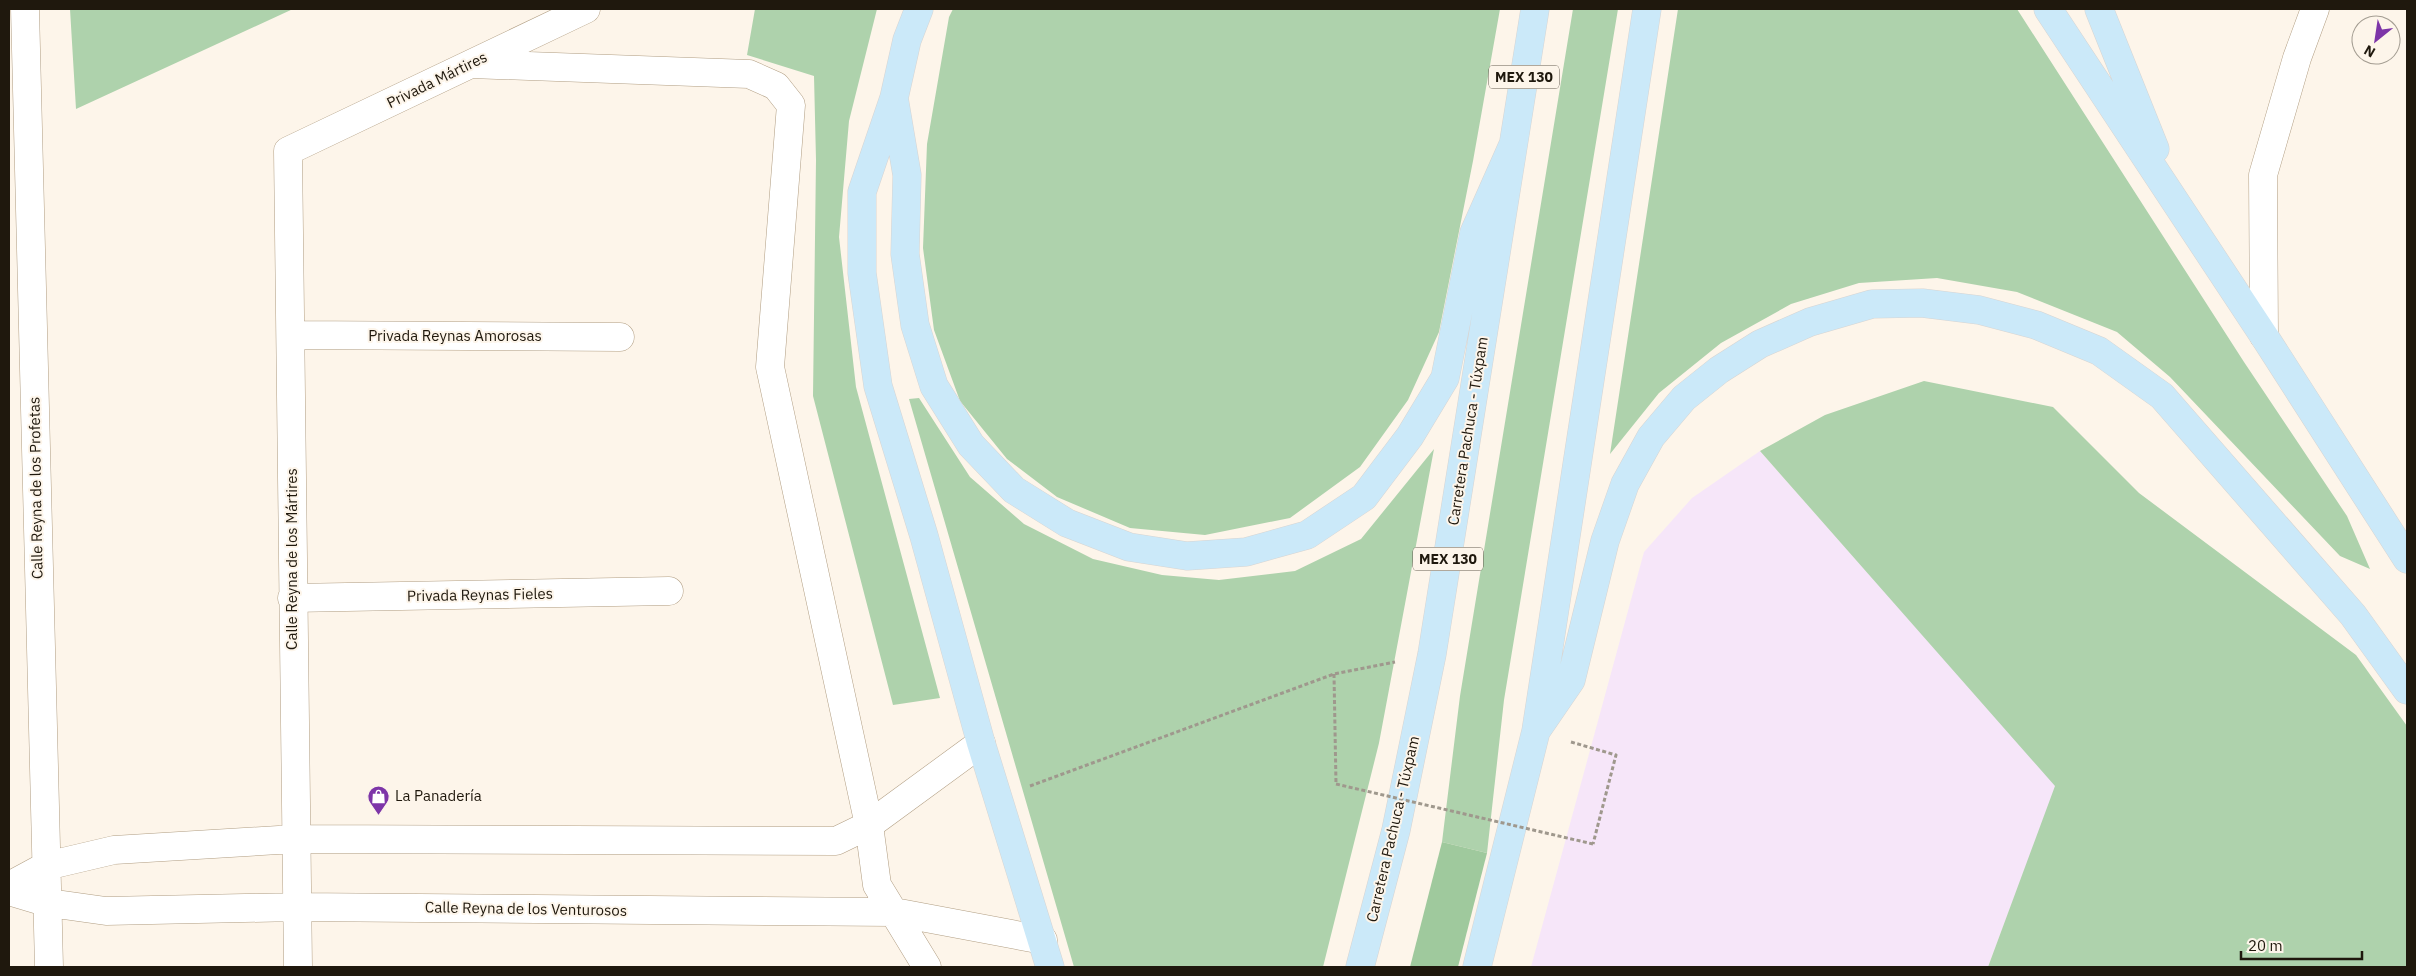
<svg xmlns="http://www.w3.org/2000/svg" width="2416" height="976" font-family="'IBM Plex Sans',sans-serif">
	<rect width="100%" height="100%" fill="#fdf5ea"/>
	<path fill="#f6e6f9" d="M1760,451L2056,786L1988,967H1531L1644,552L1692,498Z"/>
	<path fill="#aed2ac" d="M70,9H293L76,109Z
		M755,9H877L849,121L839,237L856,387L940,698L893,705L813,396L816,160L814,76L747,55Z
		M953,9H1500L1473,161L1439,332L1408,400L1360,467L1290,518L1205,535L1130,528L1057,497L1007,459L960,401L934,330L923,248L927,144L949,17Z
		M1573,9H1618L1504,700L1487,853L1442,842L1460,696Z
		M1678,9H2017L2244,362L2347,516L2370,569L2340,556L2170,377L2117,332L2017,292L1937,278L1859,283L1791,304L1721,343L1659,393L1610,454Z
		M1924,381L2053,407L2139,493L2356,655L2407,726V967H1988L2055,786L1760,451L1825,415Z
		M919,398L970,477L1024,524L1093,559L1162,575L1219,580L1295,571L1361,539L1434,449L1379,743L1323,967H1074L909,399Z"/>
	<path fill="#9fc99d" d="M1442,842L1487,853L1458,967H1410Z"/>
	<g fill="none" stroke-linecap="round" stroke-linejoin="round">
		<defs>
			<path id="minor" d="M25,9L49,967
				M471,64L749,74L776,86L791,105L770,367L869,825L877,885L927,967
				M291,335L620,337
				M2264,336L2263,175L2297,58L2315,9
				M292,598L669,591
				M9,886L46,866L114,850L295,839L836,841L869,825L981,743
				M9,891L49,903L106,911L297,907L894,912L1043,940
				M298,967L288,151L586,9"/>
			<path id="major" d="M919,9L907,40L894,98L862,192V273L878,386L924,536L981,743L1050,967
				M2048,9L2264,336L2407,559
				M2099,9L2155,149
				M894,98L907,175L905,254L915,325L934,386L971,445L1014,490L1067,523L1129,547L1187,556L1246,552L1307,535L1364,497L1410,436L1445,378L1474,233L1513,145
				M1536,731L1571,680L1605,541L1625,484L1651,437L1684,398L1719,370L1760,344L1810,322L1872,304L1922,303L1979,310L2036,325L2099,351L2162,396L2353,615L2407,690
				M1360,967L1396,830L1432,654L1535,9
				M1477,967L1536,731L1647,9"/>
		</defs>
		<use href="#minor" stroke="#b19e83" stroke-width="29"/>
		<use href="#major" stroke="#d7d5d3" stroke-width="29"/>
		<path stroke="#9f988d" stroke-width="3" stroke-dasharray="4 2.5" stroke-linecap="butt" d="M1334,674L1336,784
			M1571,742L1616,755L1593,844
			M1030,786L1334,674L1395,662"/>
		<use href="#minor" stroke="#fff" stroke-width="28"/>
		<use href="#major" stroke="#cbe9f9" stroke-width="28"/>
		<path stroke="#9f988d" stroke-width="3" stroke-dasharray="4 2.5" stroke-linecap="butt" d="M1336,784L1593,844"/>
	</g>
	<defs>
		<symbol id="shop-pin" viewBox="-11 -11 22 30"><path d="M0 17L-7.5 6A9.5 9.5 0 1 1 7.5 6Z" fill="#7d35a8" stroke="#fdf5ea"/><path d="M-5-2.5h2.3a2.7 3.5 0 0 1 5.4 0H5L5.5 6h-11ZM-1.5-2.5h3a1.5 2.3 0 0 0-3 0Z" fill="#fff"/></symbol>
	</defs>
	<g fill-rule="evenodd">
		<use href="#shop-pin" x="366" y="784" width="25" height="34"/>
	</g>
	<g text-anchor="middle" stroke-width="4" stroke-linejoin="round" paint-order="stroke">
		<g fill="#fdf5ea" stroke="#625a4f" stroke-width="1">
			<rect x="1489" y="65.5" width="70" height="23" rx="4"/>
			<rect x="1413" y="547.5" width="70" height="23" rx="4"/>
		</g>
		<g font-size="14" font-weight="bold" fill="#1f180d">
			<text x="1524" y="82">MEX 130</text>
			<text x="1448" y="564">MEX 130</text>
		</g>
		<g font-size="15" fill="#1f180d" stroke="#fdf5ea">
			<text transform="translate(437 80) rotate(-26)" y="5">Privada Mártires</text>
			<text x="455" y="341">Privada Reynas Amorosas</text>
			<text transform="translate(1468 431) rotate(-81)" y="5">Carretera Pachuca - Túxpam</text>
			<text transform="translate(36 488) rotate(-91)" y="5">Calle Reyna de los Profetas</text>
			<text transform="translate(292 559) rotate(-90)" y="5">Calle Reyna de los Mártires</text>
			<text transform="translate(480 595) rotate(-1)" y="5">Privada Reynas Fieles</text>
			<text transform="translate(1393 829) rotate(-77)" y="5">Carretera Pachuca - Túxpam</text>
			<text transform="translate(526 909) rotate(1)" y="5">Calle Reyna de los Venturosos</text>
		</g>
		<g font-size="15" fill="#1f180d" stroke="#fdf5ea" text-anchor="start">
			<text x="395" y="801">La Panadería</text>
		</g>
	</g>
	<rect width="2416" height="976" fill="none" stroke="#1f180d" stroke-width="20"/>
	<g transform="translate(2376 40) rotate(210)"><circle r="24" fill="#fdf5ea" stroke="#a49d92"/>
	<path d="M0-4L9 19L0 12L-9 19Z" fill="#7d35a8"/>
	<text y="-8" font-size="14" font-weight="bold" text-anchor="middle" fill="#1f180d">N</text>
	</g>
	<path d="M2241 951v8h121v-8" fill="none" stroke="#1f180d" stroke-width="2.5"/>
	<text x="2248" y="951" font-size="15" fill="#1f180d" stroke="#fdf5ea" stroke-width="4" paint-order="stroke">20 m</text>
</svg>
